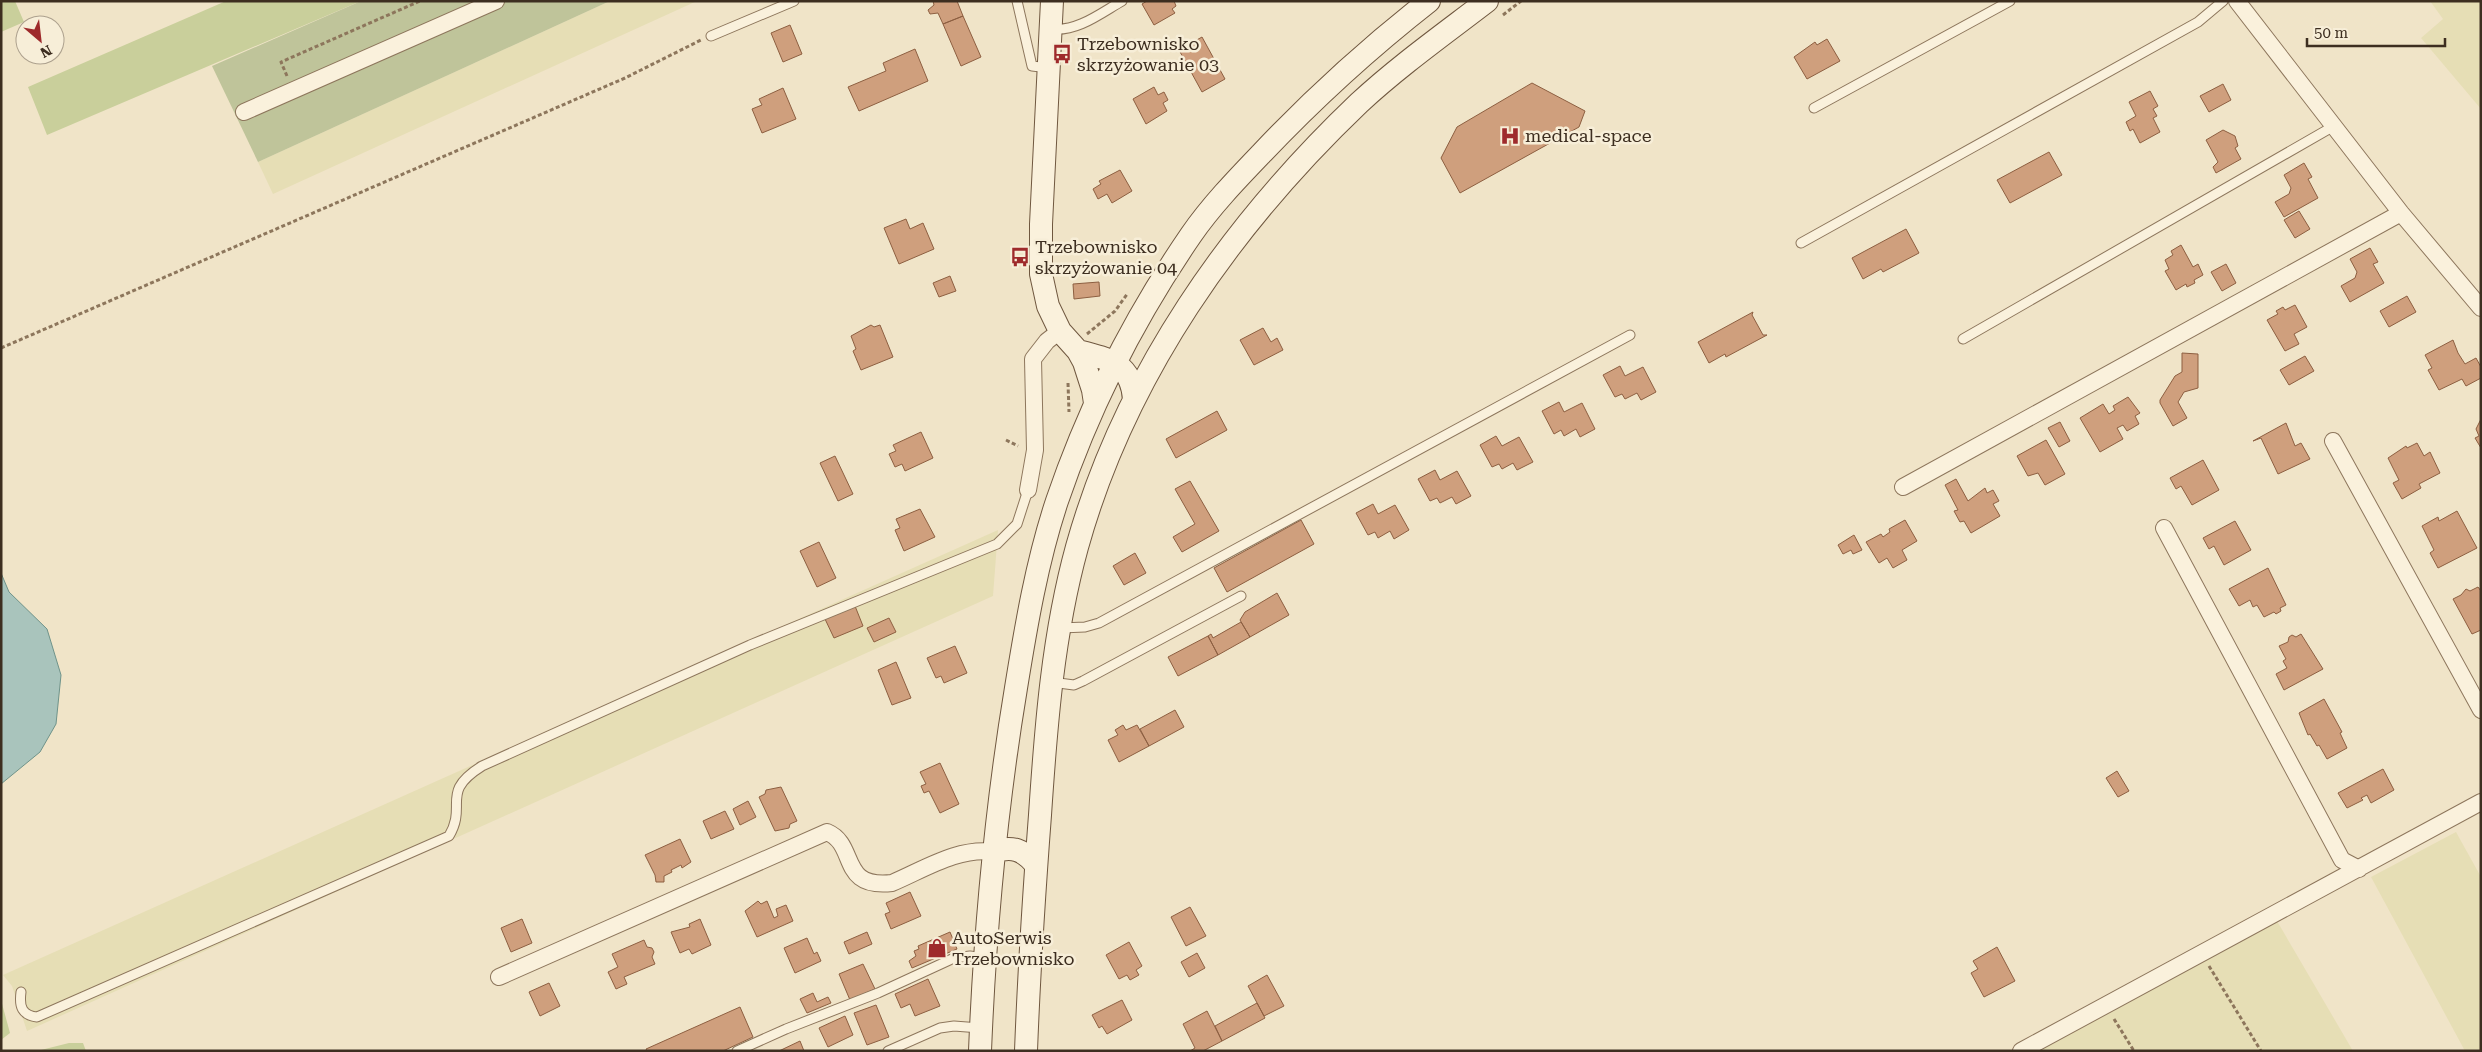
<svg xmlns="http://www.w3.org/2000/svg" width="2482" height="1052" font-family="'Roboto Serif',serif">
	<rect width="100%" height="100%" fill="#f0e4c8"/>
	<path fill="#e6deb5" d="M610,1H697L273,194L258,162Z
		M2430,1H2481V109L2421,38L2443,19Z
		M998,530L993,596L27,1031L12,986L3,975Z
		M2456,832L2481,877V1051H2465L2371,877Z
		M2277,921L2353,1051H2038Z"/>
	<path fill="#c9cf9b" d="M1,1H15L24,22L1,32Z
		M226,1H361L47,135L28,87Z
		M1,1000L10,1033L1,1040Z
		M69,1043H83L86,1051H37Z"/>
	<path fill="#bfc49a" d="M361,1H610L258,162L212,66Z"/>
	<path fill="#a9c4bc" stroke="#6f938a" d="M1,573L9,592L47,629L61,675L56,724L40,752L1,784Z"/>
	<path fill="#cf9f7d" stroke="#8d5f41" d="M933,1H957L963,16L943,24L938,13L930,14L928,10L934,5Z
		M1147,1H1174L1176,6L1172,9L1175,13L1154,25L1142,4Z
		M963,16L981,57L961,66L943,24Z
		M790,25L802,54L783,62L771,33Z
		M1202,37L1225,79L1202,92L1179,50Z
		M1827,39L1840,61L1807,79L1794,57L1815,42L1817,45Z
		M915,49L928,81L859,111L848,87L886,71L883,63Z
		M1532,83L1585,111L1579,127L1460,193L1441,158L1457,127Z
		M2223,84L2231,100L2209,112L2200,96Z
		M1154,87L1158,95L1164,92L1168,100L1163,103L1167,111L1146,124L1133,99Z
		M783,88L796,119L762,133L752,109L762,105L759,99Z
		M2150,91L2158,106L2153,109L2157,116L2153,118L2160,132L2140,143L2133,129L2130,131L2126,122L2136,116L2129,102Z
		M2223,130L2235,136L2238,146L2235,148L2241,159L2216,173L2213,167L2218,162L2206,140Z
		M2049,152L2062,175L2010,203L1997,180Z
		M2304,163L2312,177L2308,179L2318,198L2284,217L2275,202L2289,194L2291,188L2284,175Z
		M1120,170L1132,191L1112,203L1107,194L1098,199L1093,189L1101,184L1099,181Z
		M2299,211L2310,229L2295,238L2284,220Z
		M906,219L910,229L923,223L934,249L899,264L884,228Z
		M1906,229L1919,253L1883,272L1881,269L1863,279L1852,258Z
		M2181,245L2193,267L2198,264L2203,275L2194,280L2195,283L2187,287L2186,284L2176,290L2165,271L2169,269L2165,260L2173,255L2171,251Z
		M2370,248L2378,262L2373,264L2384,283L2350,302L2341,286L2355,278L2357,272L2350,259Z
		M2226,264L2236,283L2222,291L2211,272Z
		M950,276L956,291L939,297L933,283Z
		M1099,282L1100,296L1074,299L1073,284Z
		M2407,296L2416,312L2389,327L2380,311Z
		M2295,305L2307,327L2294,334L2299,344L2285,351L2267,320L2278,314L2276,311L2283,307L2285,310Z
		M1753,312L1752,315L1763,335H1767L1726,357L1725,354L1709,363L1698,342Z
		M871,325L874,327L880,325L893,357L861,370L853,351L856,349L851,336Z
		M1263,328L1271,342L1277,338L1283,350L1254,365L1240,340Z
		M2453,340L2458,353L2465,364L2476,358L2481,367V378L2466,386L2462,379L2439,390L2428,370L2432,368L2425,355Z
		M2182,353L2198,354V388L2184,392L2178,402L2187,418L2173,426L2160,403V400L2175,376L2182,372Z
		M2305,356L2314,371L2289,385L2280,370Z
		M1620,366L1625,376L1643,367L1656,392L1641,400L1637,393L1625,399L1622,394L1615,397L1603,375Z
		M2128,397L2140,413L2135,416L2139,424L2127,431L2123,425L2117,428L2123,439L2100,452L2080,418L2103,404L2109,414L2115,410L2113,406Z
		M1559,402L1564,412L1582,403L1595,429L1580,437L1576,429L1564,436L1561,430L1554,434L1542,411Z
		M1217,411L1227,430L1176,458L1166,439Z
		M2481,419V448L2475,438L2479,436L2476,429Z
		M2060,422L2070,441L2059,447L2048,428Z
		M2286,423L2295,446L2301,443L2310,459L2278,474L2261,438L2253,441Z
		M921,432L933,458L905,471L902,464L895,467L889,454L896,451L893,445Z
		M1496,436L1502,446L1519,437L1533,462L1517,470L1513,463L1502,469L1499,464L1492,467L1480,445Z
		M2046,440L2065,474L2045,485L2038,473L2028,476L2017,456Z
		M2417,443L2424,456L2430,452L2440,473L2419,484L2421,488L2402,499L2393,483L2399,480L2388,458L2406,446L2407,448Z
		M835,456L853,494L838,501L820,463Z
		M2203,460L2219,490L2192,505L2181,486L2176,489L2170,478Z
		M1435,470L1440,480L1457,471L1471,496L1456,504L1452,497L1440,503L1437,498L1430,501L1418,479Z
		M1956,479L1968,501L1985,488L1987,493L1993,490L1999,501L1993,504L2000,516L1971,533L1964,521L1960,522L1954,511L1958,510L1945,485Z
		M1190,481L1219,531L1182,552L1173,537L1195,524L1175,489Z
		M1373,504L1378,514L1395,505L1409,530L1394,539L1390,531L1378,538L1375,532L1368,535L1356,513Z
		M920,509L935,537L904,551L895,530L900,528L896,519Z
		M2457,511L2477,548L2438,568L2430,553L2434,550L2422,526L2438,517L2439,521Z
		M1301,520L1314,544L1227,592L1214,568Z
		M1905,520L1917,541L1902,550L1907,560L1893,568L1887,558L1879,563L1866,542L1881,534L1883,537L1890,532L1889,529Z
		M2235,521L2251,550L2224,565L2214,546L2209,549L2203,538Z
		M1854,535L1862,550L1853,554L1851,550L1843,554L1838,545Z
		M819,542L836,578L817,587L800,551Z
		M1135,553L1146,573L1124,585L1113,566Z
		M2268,568L2286,605L2280,608L2281,611L2276,614L2274,612L2264,617L2257,605L2253,607L2250,600L2239,606L2229,589Z
		M2478,587L2481,591V630L2472,634L2453,599L2461,595L2466,589L2470,591Z
		M1277,593L1289,615L1250,637L1240,620L1245,612Z
		M855,606L863,626L834,638L825,619Z
		M889,618L896,632L874,642L867,628Z
		M1241,622L1250,637L1218,655L1208,636L1211,634L1213,638Z
		M2301,634L2323,669L2284,690L2276,674L2287,668L2283,661L2286,659L2279,646L2288,642L2289,637L2292,635L2296,637Z
		M1208,636L1218,655L1178,676L1168,657Z
		M955,646L967,673L944,683L941,676L936,678L927,658Z
		M896,662L911,698L892,705L878,670Z
		M2324,699L2342,732L2340,733L2347,748L2327,759L2319,745L2317,746L2310,734L2308,735L2299,713Z
		M1175,710L1184,727L1149,746L1140,729Z
		M1123,725L1126,730L1137,725L1149,746L1119,762L1108,740L1118,735L1115,730Z
		M940,763L959,804L940,813L929,791L924,793L921,786L926,784L920,772Z
		M2383,769L2394,790L2371,803L2367,795L2361,798L2363,800L2347,808L2338,793Z
		M2117,771L2129,791L2118,797L2106,778Z
		M781,787L797,821L790,824L789,828L775,831L759,797L765,794L766,790Z
		M748,801L756,817L740,825L733,809Z
		M725,811L734,829L711,839L703,821Z
		M680,839L691,862L682,868L681,865L671,870L672,872L664,876V882H656L655,875L645,855Z
		M910,892L921,916L891,929L885,914L890,912L886,903Z
		M758,901L761,904L767,901L774,918L778,916L776,909L786,905L793,921L757,937L745,911Z
		M1190,907L1206,936L1186,946L1171,917Z
		M522,919L532,943L511,952L501,928Z
		M700,919L711,945L692,954L689,949L680,953L671,932L690,927L689,924Z
		M867,932L872,944L849,954L844,942Z
		M950,932L957,949L912,968L909,961L916,956L914,951L919,949L918,946Z
		M807,938L814,954L817,952L821,961L795,973L784,948Z
		M644,940L647,947L652,948L654,952L652,957L655,964L624,977L627,984L616,989L608,972L618,967L612,954Z
		M1129,942L1142,966L1136,970L1139,975L1130,980L1127,975L1119,979L1106,955Z
		M1997,947L2015,981L1984,997L1971,973L1978,969L1973,961Z
		M1197,953L1205,968L1189,977L1181,962Z
		M863,964L875,989L850,1000L839,974Z
		M1267,975L1284,1006L1264,1016L1248,986Z
		M928,979L940,1006L915,1016L910,1004L901,1008L895,994Z
		M549,983L560,1006L540,1016L529,992Z
		M813,993L817,1002L828,997L831,1003L807,1013L800,999Z
		M1122,1000L1132,1020L1107,1034L1102,1026L1099,1028L1092,1015Z
		M1257,1003L1265,1018L1222,1041L1215,1026Z
		M876,1005L889,1037L867,1045L854,1013Z
		M740,1007L753,1037L723,1051H647L646,1049Z
		M1207,1011L1222,1041L1203,1051H1190L1195,1048L1183,1024Z
		M845,1016L853,1035L828,1047L819,1028Z
		M800,1041L804,1051H779Z"/>
	<g fill="none" stroke-linecap="round" stroke-linejoin="round">
		<defs>
			<path id="lane" d="M1017,1L1032,66L1049,68
				M1052,29C1077,32 1101,13 1122,1
				M711,36L794,1
				M1814,108L2010,1
				M1801,243L2198,22L2223,1
				M1963,339L2334,126
				M1061,628L1085,627L1099,623L1630,335
				M1051,682L1074,685L1083,681L1241,596
				M21,992C19,1007 22,1015 37,1017L449,836C468,804 439,793 482,766L750,645L997,544L1017,524L1028,490
				M737,1051L786,1029L878,993L954,958L970,956L984,958
				M888,1051L940,1028L954,1026L980,1028"/>
			<path id="street" d="M2237,1L2401,213L2481,308
				M244,112L496,1
				M2333,441L2481,710
				M1903,487L2401,213
				M1028,490L1035,450L1033,359L1047,341L1060,331
				M2164,528L2342,860L2359,869
				M499,977L827,832C858,845 838,889 892,883C925,869 958,847 994,852
				M2021,1051L2481,802"/>
			<path id="secondary" d="M1052,1L1041,224V274L1048,306L1060,331L1078,351L1084,362L1093,390L1095,403
				M1078,351C1110,359 1132,364 1134,400
				M994,852C1012,845 1024,850 1036,865
				M980,1051C985,929 996,808 1016,688C1026,626 1037,561 1057,501C1089,407 1134,318 1191,235C1211,206 1237,179 1261,154C1313,99 1369,48 1429,1
				M1026,1051C1029,972 1034,894 1040,815C1046,725 1053,634 1077,547C1125,375 1231,225 1359,103C1399,66 1444,34 1487,1"/>
		</defs>
		<use href="#lane" stroke="#8d765c" stroke-width="11"/>
		<use href="#street" stroke="#8d765c" stroke-width="18"/>
		<use href="#secondary" stroke="#6f573f" stroke-width="24"/>
		<path stroke="#8d765c" stroke-width="3" stroke-dasharray="4 2.5" stroke-linecap="butt" d="M1503,15L1521,1
			M287,76L281,62L420,1
			M1087,334L1115,311L1128,293
			M1,348L625,78L701,40
			M1068,383L1069,412
			M1006,440L1018,446
			M2209,966L2261,1051
			M2114,1019L2134,1051"/>
		<use href="#lane" stroke="#faf1dc" stroke-width="9"/>
		<use href="#street" stroke="#faf1dc" stroke-width="16"/>
		<use href="#secondary" stroke="#faf1dc" stroke-width="22"/>
	</g>
	<defs>
		<symbol id="bus-bare" viewBox="-9 -9 18 18"><path d="M-5-6H5V4H4V6H2V4H-2V6H-4V4H-5ZM-3.5-4V0h7V-4ZM-3.5 1.2v1.5H-2V1.2ZM2 1.2v1.5H3.5V1.2Z" fill="#9e2a2b" stroke="#f7eed8" stroke-width="2.5" paint-order="stroke"/></symbol>
		<symbol id="hospital-bare" viewBox="-9 -9 18 18"><path d="M-5-5h3v3.5h4V-5h3V5h-3V1.5h-4V5h-3Z" fill="#9e2a2b" stroke="#f7eed8" stroke-width="2.5" paint-order="stroke"/></symbol>
		<symbol id="shop-bare" viewBox="-9 -9 18 18"><path d="M-5-2.5h2.3a2.7 3.5 0 0 1 5.4 0H5L5.5 6h-11ZM-1.5-2.5h3a1.5 2.3 0 0 0-3 0Z" fill="#9e2a2b" stroke="#f7eed8" stroke-width="2.5" paint-order="stroke"/></symbol>
	</defs>
	<g fill-rule="evenodd">
		<use href="#bus-bare" x="1048" y="40" width="28" height="28"/>
		<use href="#hospital-bare" x="1496" y="122" width="28" height="28"/>
		<use href="#bus-bare" x="1006" y="243" width="28" height="28"/>
		<use href="#shop-bare" x="923" y="934" width="28" height="28"/>
	</g>
	<g text-anchor="middle" stroke-width="5" stroke-linejoin="round" paint-order="stroke">
		<g font-size="18" fill="#3d2e20" stroke="#f7eed8" text-anchor="start">
			<text x="1077" y="50">Trzebownisko<tspan x="1077" dy="21">skrzyżowanie 03</tspan></text>
			<text x="1525" y="142">medical-space</text>
			<text x="1035" y="253">Trzebownisko<tspan x="1035" dy="21">skrzyżowanie 04</tspan></text>
			<text x="952" y="944">AutoSerwis<tspan x="952" dy="21">Trzebownisko</tspan></text>
		</g>
	</g>
	<rect width="2482" height="1052" fill="none" stroke="#3d2e20" stroke-width="5"/>
	<g transform="translate(40 40) rotate(152)"><circle r="24" fill="#f7eed8" stroke="#ada18e"/>
	<path d="M0-4L9 19L0 12L-9 19Z" fill="#9e2a2b"/>
	<text y="-8" font-size="14" font-weight="bold" text-anchor="middle" fill="#3d2e20">N</text>
	</g>
	<path d="M2307 38v8h138v-8" fill="none" stroke="#3d2e20" stroke-width="2.5"/>
	<text x="2314" y="38" font-size="15" fill="#3d2e20" stroke="#f7eed8" stroke-width="4" paint-order="stroke">50 m</text>
</svg>
